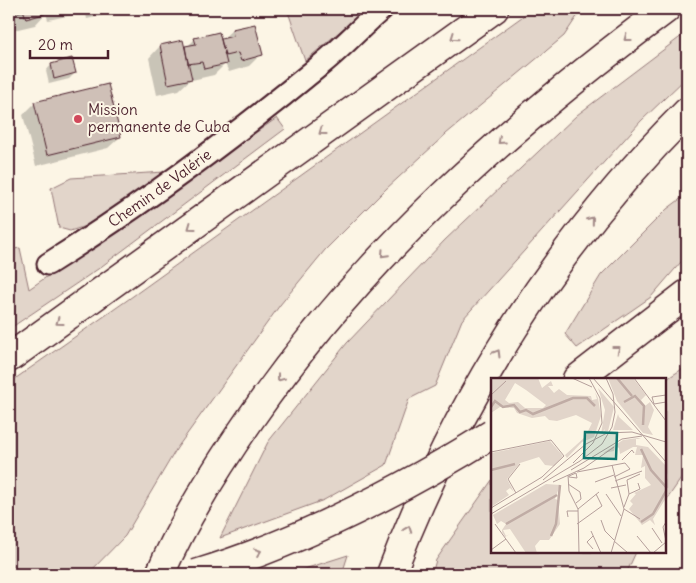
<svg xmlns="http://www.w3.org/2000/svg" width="696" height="583" font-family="Delius,sans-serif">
	<rect width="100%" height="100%" fill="#fcf5e5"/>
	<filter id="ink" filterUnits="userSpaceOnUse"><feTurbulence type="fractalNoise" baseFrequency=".02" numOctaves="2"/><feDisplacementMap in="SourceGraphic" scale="10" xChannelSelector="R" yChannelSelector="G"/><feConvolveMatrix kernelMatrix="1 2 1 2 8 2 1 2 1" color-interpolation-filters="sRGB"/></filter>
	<g filter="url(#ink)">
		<path fill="#e2d5ca" stroke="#967a7a" d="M287,9H366L305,61Z
			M533,9H582L564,36L446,134L386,189L325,250L280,305L177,448L125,536L88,574H9V383L126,301Z
			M687,32V77L641,121L462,320L435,386L409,399L386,465L324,500L220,538L268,442L347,343L445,240L577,115Z
			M277,118L285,129L98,269L9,329V250L20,248L29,289Z
			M164,172L166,177L92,224L70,231L59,228L51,188L71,178Z
			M687,194V255L651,297L577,348L565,334L601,275L667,209Z
			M687,366V470L665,502V380Z
			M492,480V552H636L626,574H432L436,560Z
			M348,555L342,574H297L298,571Z"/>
		<path fill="#0003" d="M9,9H78L72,15L48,20L46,13L35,25L14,30L12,21L9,24Z
			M85,9H114L108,14L87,19Z
			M232,30L261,54L249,66L229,72L225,64L214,75L192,80V78L179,90L157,95L149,58L160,46L187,47L195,39L220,41Z
			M51,65L75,73L69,79L49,84L46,71Z
			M35,103L120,137L108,148L36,166L23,115Z"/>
		<path fill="#cfc0b7" stroke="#4a1f2b" d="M9,9H23L24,11L11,13L13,21L9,22Z
			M23,9H48V13L26,19Z
			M255,24L263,55L241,61L238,53L225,56L221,39L233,36L232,29Z
			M219,32L227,64L204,69L202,62L188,64L185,46L196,44L194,38Z
			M183,40L192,79L168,84L160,45Z
			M72,58L76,73L54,79L51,64Z
			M108,84L121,137L47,155L34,102Z"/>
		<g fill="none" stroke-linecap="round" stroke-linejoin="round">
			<defs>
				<g id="street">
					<path id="s1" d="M48,264C144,204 236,135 323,63C344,46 362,26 382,9"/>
				</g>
				<path id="highway" d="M9,358L494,9
					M577,379L687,294
					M160,574C184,519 217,467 251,418C363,256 509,126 666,9
					M391,574C456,401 556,243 687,112"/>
			</defs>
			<use href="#street" stroke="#4a1f2b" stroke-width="25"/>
			<use href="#highway" stroke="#4a1f2b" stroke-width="31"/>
			<use href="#street" stroke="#fcf5e5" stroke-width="21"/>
			<use href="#highway" stroke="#fcf5e5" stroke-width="28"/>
			<defs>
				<path id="highway-bridge" d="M196,574C301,542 399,492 492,434"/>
			</defs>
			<use href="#highway-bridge" stroke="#4a1f2b" stroke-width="31" stroke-linecap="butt"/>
			<use href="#highway-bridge" stroke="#fcf5e5" stroke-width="28"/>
		</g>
		<defs><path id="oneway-chevron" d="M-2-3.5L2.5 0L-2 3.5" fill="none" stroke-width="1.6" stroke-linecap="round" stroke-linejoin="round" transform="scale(1.25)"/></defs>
		<g stroke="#a38a88">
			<use href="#oneway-chevron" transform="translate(454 37) rotate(145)"/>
			<use href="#oneway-chevron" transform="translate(627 38) rotate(143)"/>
			<use href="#oneway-chevron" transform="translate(322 132) rotate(144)"/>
			<use href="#oneway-chevron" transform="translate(501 141) rotate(138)"/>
			<use href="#oneway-chevron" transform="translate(591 220) rotate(-51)"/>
			<use href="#oneway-chevron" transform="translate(191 227) rotate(144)"/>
			<use href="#oneway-chevron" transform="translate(384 254) rotate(133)"/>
			<use href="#oneway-chevron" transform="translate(59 322) rotate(144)"/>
			<use href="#oneway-chevron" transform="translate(617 349) rotate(-37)"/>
			<use href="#oneway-chevron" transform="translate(497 353) rotate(-59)"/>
			<use href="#oneway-chevron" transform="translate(280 378) rotate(127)"/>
			<use href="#oneway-chevron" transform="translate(408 529) rotate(-70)"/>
			<use href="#oneway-chevron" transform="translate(258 552) rotate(-20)"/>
		</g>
	</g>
	<circle fill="#d1495b" stroke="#fcf5e5" stroke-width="2" cx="78" cy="119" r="5"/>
	<g text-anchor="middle" stroke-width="4" stroke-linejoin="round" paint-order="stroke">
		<g font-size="15" fill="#4a1f2b" stroke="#fcf5e5" text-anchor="start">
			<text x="88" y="115">Mission<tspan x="88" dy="17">permanente de Cuba</tspan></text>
		</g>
		<g font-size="15" fill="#4a1f2b" stroke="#fcf5e5">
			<text dy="5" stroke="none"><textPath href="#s1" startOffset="135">Chemin de Valérie</textPath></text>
		</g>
	</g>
	<g transform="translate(491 378)">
		<rect width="175" height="175" fill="#fcf5e5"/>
		<path d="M0,0H47L51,10L60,3L62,8H57L63,15L68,11L76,17L100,18L101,22L106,21L104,14L107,20L110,38L103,59L91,64L76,80L74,77L94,59L101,45L85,37L66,43L58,42L54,38L41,40L26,35L23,30L9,29L0,35ZM24,5L35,12L55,27L52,30H34L27,24L18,25L14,22ZM117,0H142L155,17L150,22L154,28L159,24L163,32L157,49L162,57L152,55L126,23ZM107,10L123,29L117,53L113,54L114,51L110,56L114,32ZM127,36L128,39L142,52H122ZM147,60L150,61H145V67L157,69L175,88V120L162,141L164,147L159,142L151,147L138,131L142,126L139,123L145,116L143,115L160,107L154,100V88L150,90L152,77H144L146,69H142L129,76L128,70L124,68L123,73L112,75L132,62ZM59,63L72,78L63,88L54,87L48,79L29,85L16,101L23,114L19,110L15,113L18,117L0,129V75ZM55,106L69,107L64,121L67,122L69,146L58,162H49L44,168L46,175H35L19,151L12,152L15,158L19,156L14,159L11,154V152L15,146L10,143L6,146L2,137Z" fill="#e2d5ca" fill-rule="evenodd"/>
		<path fill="none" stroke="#c0aca5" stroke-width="2.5" d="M126,0L141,18M133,24L144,18L153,28L152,47M0,29L4,23L12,29L23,27L29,34L35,32L42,36L82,20H96L104,28M150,71L160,92L175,109M0,92L24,86M150,144L162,136L175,113M15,146L66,117M60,158L65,146L69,107"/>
		<path fill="none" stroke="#b59f9b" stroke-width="1" d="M81,0L101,9M102,0L175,84M143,0L175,43M0,17L15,3M175,17L161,19L163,26L175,24M0,74L60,62L73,78L51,99L0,130M131,82L141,72L143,75M82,85L102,65L111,45L109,20L98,0M80,92L131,61L151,58M86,94L134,85L139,91L123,99M85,95L86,100L78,99V98ZM77,97L78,113L87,131L88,175M52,102L95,66L116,55L141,54L175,64M124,103L151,93M62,104L93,90L123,69M104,104L123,97M77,106L89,114L90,121L85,125M120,110L135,107M25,115L17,101L29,86M115,116L130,138M138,116L149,111L147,105M133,129L138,116L136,102L149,96M87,131L108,114M133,131L149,141M0,136L89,83L111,66L121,49L124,34L122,16L115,0M77,139L76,133H87M110,142L114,153L123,162M175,144L172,149L175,163M4,146L25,175M86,146L111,128L105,116M161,150L171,165M100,153L110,175M102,158L96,164L102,171M146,158L160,175M123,163L137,175M0,172L15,161M120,175L133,131L121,87M162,175L175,164"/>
		<path fill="#0f766e" fill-opacity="0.15" stroke="#0f766e" stroke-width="2.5" d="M94,54L126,55L125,81L93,80Z"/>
		<rect width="175" height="175" fill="none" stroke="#4a1f2b" stroke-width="2.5"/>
	</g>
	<rect width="696" height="583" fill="none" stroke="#fcf5e5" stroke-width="30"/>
	<rect x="15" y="15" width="666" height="553" fill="none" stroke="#4a1f2b" stroke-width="2" filter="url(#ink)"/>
	<path d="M30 50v8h78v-8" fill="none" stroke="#4a1f2b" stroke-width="2.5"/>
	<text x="38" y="50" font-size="15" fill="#4a1f2b" stroke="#fcf5e5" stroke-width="4" paint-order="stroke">20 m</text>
</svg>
